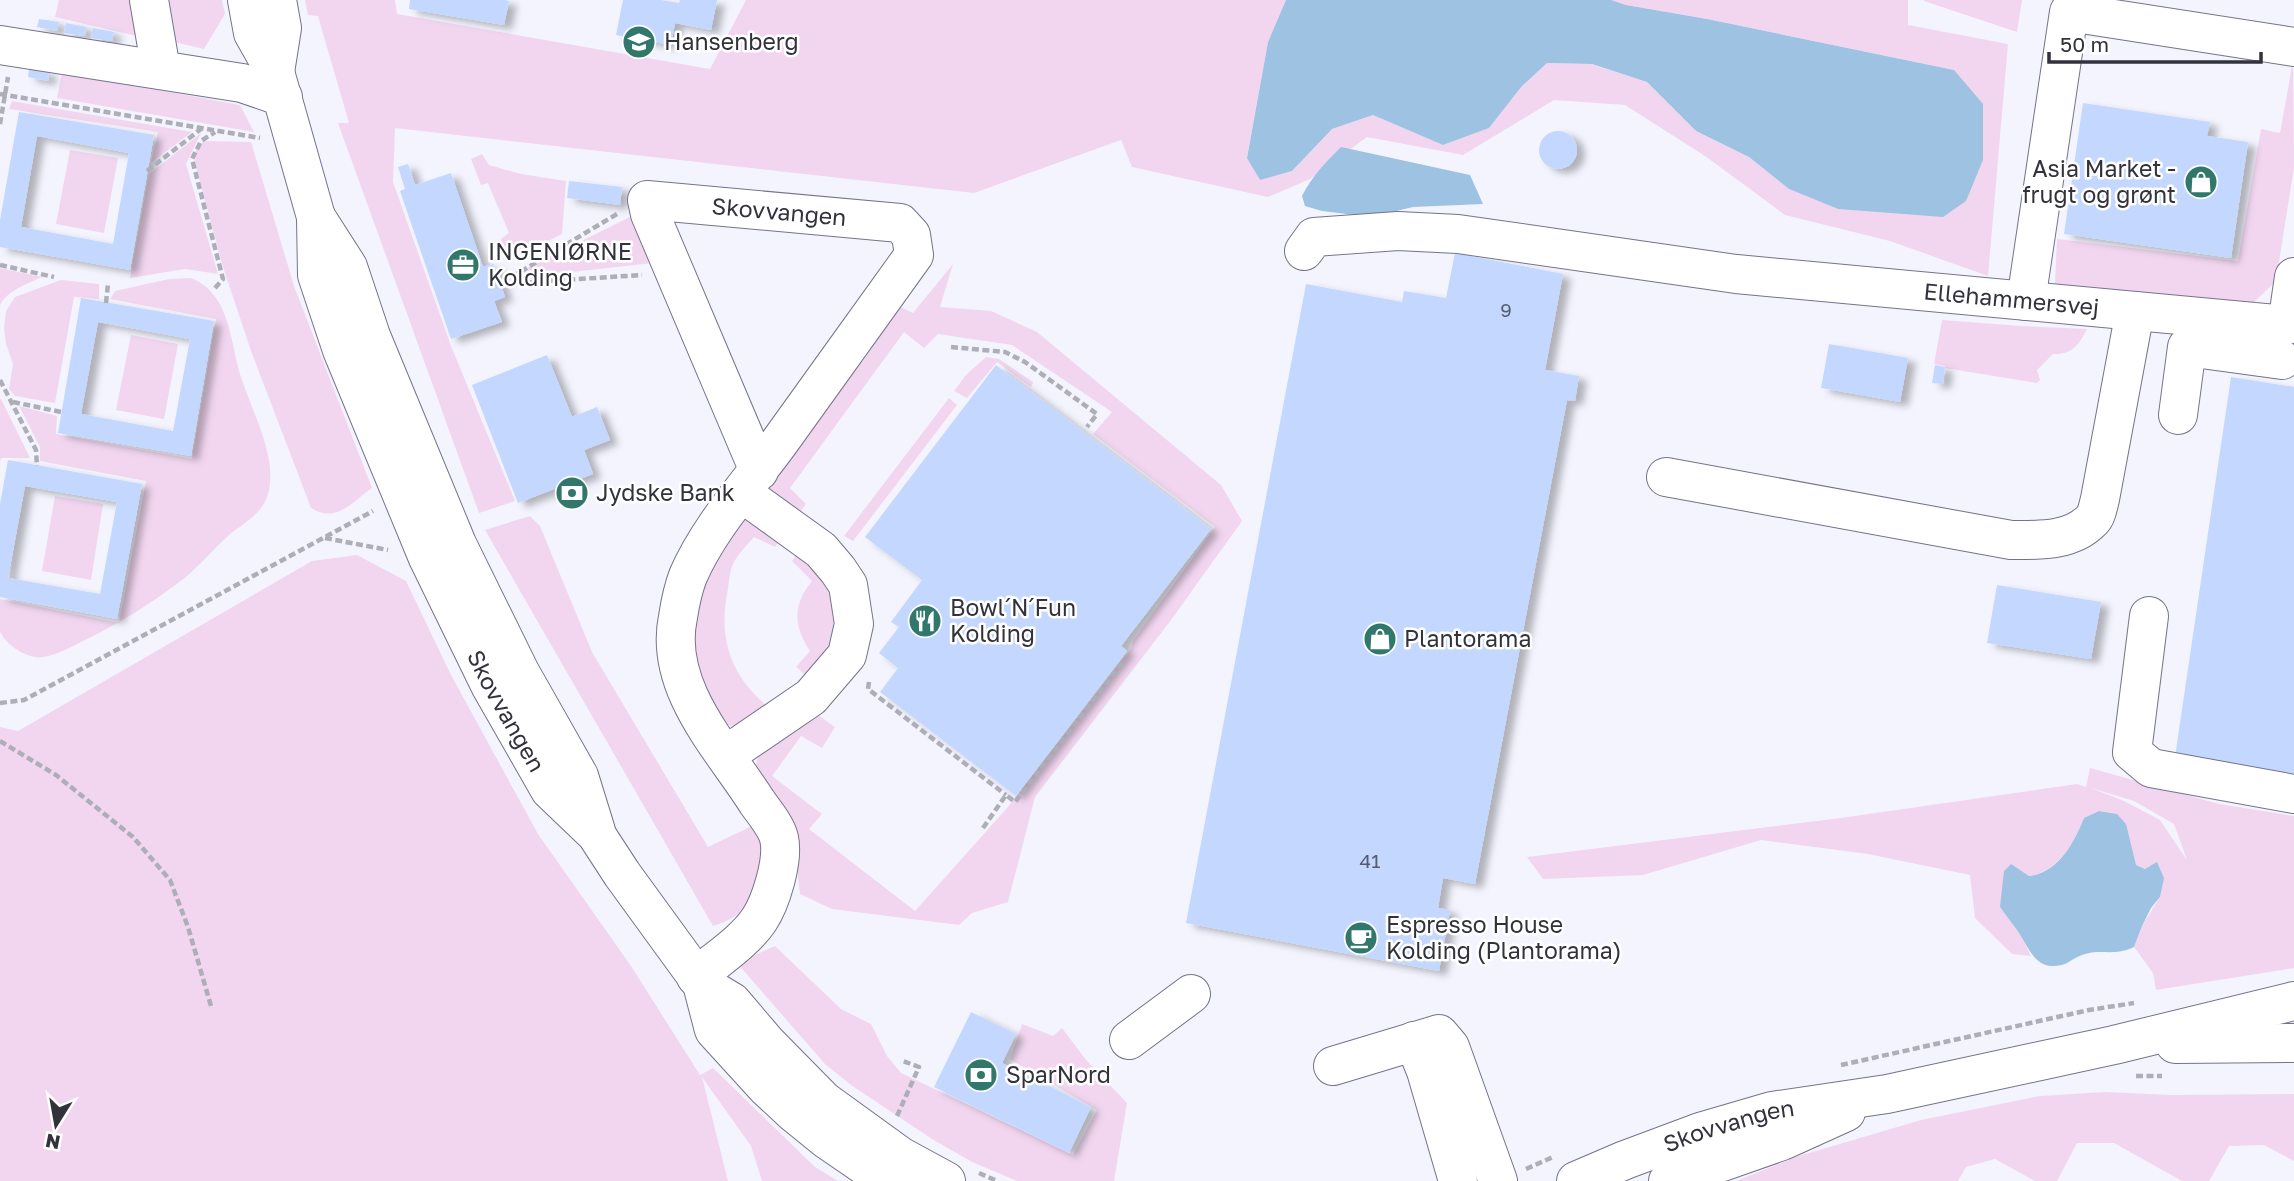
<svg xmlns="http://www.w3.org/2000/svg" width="2294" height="1181" font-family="'Golos Text',sans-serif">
	<defs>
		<filter id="shadow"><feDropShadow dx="8" dy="4.5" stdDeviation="3.5" flood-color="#0004"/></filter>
	</defs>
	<rect width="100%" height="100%" fill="#f3f4fe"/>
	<path fill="#f2d6f0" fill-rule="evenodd" d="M59,0H139L145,38L55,17Z
		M163,0H222L225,14L204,49L170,41Z
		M305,0H395L397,14L710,69L746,0H1286L1268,42L1247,157L1260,180L1292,171L1332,129L1373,115L1443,145L1489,128L1522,86L1547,63L1591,64L1647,82L1696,131L1749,157L1789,189L1838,209L1954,70L1707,19L1626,5L1611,0H1908V25L2008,44L1988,276L1890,241L1785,215L1705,156L1625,105L1554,100L1463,155L1367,137L1310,179L1268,197L1132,167L1121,140L974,193L395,128L393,182L451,346L515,501L479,513L338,123H349L318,16L308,15Z
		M2022,0L2017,32L1924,1V0Z
		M2293,61L2294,167L2276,281L2250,306L2055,284L2057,239L2238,261L2261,129L2280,133Z
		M62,72L240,105L254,132L57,98Z
		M12,101L192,132L151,163L158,132L9,109Z
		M201,133L186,164L218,274L185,269L130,278L149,174Z
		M204,141L251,142L294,286L372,488C352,502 336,524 311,508L251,351L223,267L195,163L196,150Z
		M70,150L118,158L104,233L56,224Z
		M482,154L489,165L521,174L566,181L562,234L509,261L501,239L509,233L488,183L481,185L471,159Z
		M636,214L653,263L526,277L521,271Z
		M953,264L940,307L991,311L1037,332L1221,485L1242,521L1171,620L1035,797L1008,902L972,913L959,925L832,909L800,894L795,850L754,770L762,745L818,715L835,727L822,748L801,736L772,776L822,814L809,829L915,911L1007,808L1131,649L1133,641L1215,527L1093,434L1112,412L1012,345L938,334L924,348L904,332L790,488L806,504L796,518L771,500L766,477L864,360L899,306L913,313Z
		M0,268L42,277C27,284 8,290 0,305Z
		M191,278C227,292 230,334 238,367C248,406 279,454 268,494C262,515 243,523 228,536C212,550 199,567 182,580C151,604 118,624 83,641C71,647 57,655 43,657C29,660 5,645 0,631C0,623 0,608 0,599L119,623L146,481L40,461V447L19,406L57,416L56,434L192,459L216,319L110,299L115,291L169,279Z
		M61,280L99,284V299L74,297L55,403L15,396L9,389L13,364L6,344L4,328L6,311L15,297Z
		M1942,320L2021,326L2087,329C2079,345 2072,355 2053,354L2037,370L2040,380L2037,383L1945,368V366L1934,364Z
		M131,335L178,344L164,419L116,410Z
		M986,357L999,359L1033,382L1031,387L997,362L967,398L954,391L966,375Z
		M949,398L957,405L853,541L844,536Z
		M0,399H1L30,458H1L0,462Z
		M55,496L103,504L91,580L42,571Z
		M530,516L540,526L592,652L708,847L754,825C756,830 759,835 760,840C763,854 757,890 750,902C743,914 726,922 713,926L485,530Z
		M736,517H754L781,539L775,547L754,537C747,545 739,553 734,562C730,569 729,581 728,589C718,635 729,674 766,705L744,728L723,724L708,701L689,628L696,588Z
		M799,551L829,574L841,627L810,679L796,667L810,651C793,626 793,604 812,581L792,561Z
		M357,555L406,581L451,675L538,834L631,966L700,1075L713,1068L815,1167L838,1181H762L751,1146L702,1077L728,1181H0V727L18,731L312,561Z
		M2090,768L2219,804L2294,816V968L2156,990L2153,973L2134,947L2142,926L2160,897L2145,869L2136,865L2117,814L2100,811L2084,818C2074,843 2058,872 2029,876L2011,865L2000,907L2021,936L2031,956L2012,954L1975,918L1970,875L1868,854L1761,840L1643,875L1543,879L1527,857L1841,818L2077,784L2086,787ZM2091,788L2134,801L2174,824L2187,860L2160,820L2124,801Z
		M775,946L841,1009L871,1024L887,1056L901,1073L1073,1155L1097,1110L1010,1059L1022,1024L1053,1036L1062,1028L1086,1060L1127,1103L1114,1181H1017L972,1162L932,1139L851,1085L825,1064L737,963Z
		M2105,1092L2172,1095L2294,1094V1161L2264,1145L2229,1146L2209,1181H2182L2114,1143H2077L2057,1181H2035L1995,1159L1966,1167L1958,1181H1736L1799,1156L1921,1120L2040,1096Z"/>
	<path fill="#9dc2e2" d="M1286,0H1611L1626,5L1707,19L1954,70L1983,104V160L1966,201L1943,217L1838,209L1789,189L1749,157L1696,131L1647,82L1592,64L1547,63L1522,86L1489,128L1443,145L1373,115L1332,129L1292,171L1260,180L1247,158L1268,42Z
		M1341,147L1470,175L1483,204L1413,207L1371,217L1322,211L1305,206L1302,196C1312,176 1325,163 1341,147Z
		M2099,811L2117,814L2126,824L2136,865L2145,869L2157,862L2164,878L2160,897L2151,908L2142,926L2134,947C2113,957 2101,948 2082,955C2075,957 2069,963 2062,965C2036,971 2030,950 2019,933C2013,924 2006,916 2000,907L2004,871L2011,864L2029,876C2058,873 2074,843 2084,818Z"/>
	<path fill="#c3d7ff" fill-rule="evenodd" filter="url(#shadow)" d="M410,0H505L509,1L504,25L409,9Z
		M623,0H661L679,3L680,0H717L711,30L675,23L671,45L616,35Z
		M39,19L59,22L57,31L37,27Z
		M66,23L86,27L85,36L64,33Z
		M93,28L114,32L112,41L91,38Z
		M29,68L49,72L48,81L28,77Z
		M2083,103L2210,122L2207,136L2248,142L2231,258L2064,234Z
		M19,112L154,135L130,270L0,247V220ZM37,136L129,153L113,244L21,227Z
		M1539 150a19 19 0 1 1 38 0a19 19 0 1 1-38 0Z
		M408,164L415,185L451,173L483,267L494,264L505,297L494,301L502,322L451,339L400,191L405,189L398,167Z
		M569,181L622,187L620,205L567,198Z
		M1455,253L1563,274L1545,370L1579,376L1575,401L1567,400L1475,884L1443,878L1438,908L1450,910L1439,971L1186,923L1306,284L1402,302L1404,291L1446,298Z
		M81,298L214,321L191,456L58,433ZM98,322L190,339L173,431L81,414Z
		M1829,344L1908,358L1900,402L1821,388Z
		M547,355L572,417L597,407L610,440L584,450L593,474L518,503L472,385Z
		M996,365L1211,529L1121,646L1127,651L1016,796L880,692L898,668L879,653L899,627L891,622L922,580L865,537Z
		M1935,365L1945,367L1943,384L1932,383Z
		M2231,377L2294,387V775L2175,757Z
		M8,460L142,484L117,619L0,597V504ZM25,486L117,502L100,594L8,578Z
		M1997,585L2101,602L2091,659L1987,643Z
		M971,1012L1016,1034L1002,1063L1091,1107L1069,1153L934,1087Z"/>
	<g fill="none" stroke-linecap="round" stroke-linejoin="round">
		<defs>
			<g id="minor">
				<path d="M149,0L161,70"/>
				<path id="s1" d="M247,0L253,33L275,72L316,217L317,275L342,350L428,558L490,685L550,790L596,834L622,874L702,984L714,1030L766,1087L794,1113L826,1139L887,1181"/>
				<path d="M0,45L242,83L283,97"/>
				<path d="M275,72L282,28L277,0"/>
				<path d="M316,217L348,267L371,336L457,544L520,672L579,776L596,831"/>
				<path id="s2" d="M1304,251L1314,237L1398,231L1458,234L1736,274L2287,325L2294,277"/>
				<path d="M2026,301L2069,12L2294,47"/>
				<path d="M2178,415L2187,347L2282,360"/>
				<path d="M1666,477L2011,540C2039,540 2071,542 2092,520C2097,515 2098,506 2100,499L2135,311"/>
				<path d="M2149,616L2132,752L2151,768L2294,794"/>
				<path d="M726,755L811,697L847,655L854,624L848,585L838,570L821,550L742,493"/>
				<path d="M696,977C717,959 744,942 759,920C771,902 784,860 779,838C776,826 764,812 757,802C723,748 663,688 678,617C680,604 683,589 688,576C709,527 750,483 781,440C825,378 870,317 914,255L911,235L900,223L647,200L650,214L759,471"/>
				<path d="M702,984L732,1002L766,1042L824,1101L900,1156L946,1181"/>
				<path d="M1129,1040L1191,994"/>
				<path d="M1414,1041L1426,1071L1458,1181"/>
				<path d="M2175,1044L2294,1043"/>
				<path d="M1333,1066L1439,1034L1450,1047L1498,1181"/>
				<path id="s3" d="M1576,1181L1625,1160L1700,1132L1772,1111L1887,1094L2114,1045L2294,1001"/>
				<path d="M1668,1181L1782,1141L1846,1112"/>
			</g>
		</defs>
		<use href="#minor" stroke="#74738a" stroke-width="40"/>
		<path stroke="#adaeb8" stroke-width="4.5" stroke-dasharray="7 3.5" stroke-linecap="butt" d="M0,94L260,138
			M0,124L8,77
			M147,171L201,129
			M617,214L515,275L517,283L642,275
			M0,265L54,277
			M215,288L223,279L192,159L201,141L215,132
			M106,303L108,284
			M951,347L1005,352L1025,362L1097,414L1087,427
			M0,380L36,450L37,466
			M13,402L61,412
			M325,538L388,550
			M869,682L868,689L1006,795
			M0,703L24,700L373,511
			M0,741L56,775L133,837L170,880L188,927L211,1006
			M983,828L1006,795L1015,802L1123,663
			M1841,1065L2089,1010L2134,1003
			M2136,1076H2162
			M897,1116L919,1067L903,1061
			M1526,1169L1553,1157
			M979,1173L997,1181"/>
		<use href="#minor" stroke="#fff" stroke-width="38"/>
	</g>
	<defs>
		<symbol id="university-disc" viewBox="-11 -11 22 22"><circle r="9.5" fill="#32776b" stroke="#fff"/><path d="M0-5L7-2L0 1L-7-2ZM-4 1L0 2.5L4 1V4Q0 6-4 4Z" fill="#fff"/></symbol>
		<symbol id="shop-disc" viewBox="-11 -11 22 22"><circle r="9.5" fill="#32776b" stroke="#fff"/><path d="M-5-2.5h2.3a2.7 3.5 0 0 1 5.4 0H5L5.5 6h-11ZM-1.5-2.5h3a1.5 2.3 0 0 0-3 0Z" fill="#fff"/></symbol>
		<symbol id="office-disc" viewBox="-11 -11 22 22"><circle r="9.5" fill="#32776b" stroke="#fff"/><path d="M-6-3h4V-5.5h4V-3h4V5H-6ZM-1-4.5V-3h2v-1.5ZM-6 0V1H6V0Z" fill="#fff"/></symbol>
		<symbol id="bank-disc" viewBox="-11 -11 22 22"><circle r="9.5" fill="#32776b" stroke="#fff"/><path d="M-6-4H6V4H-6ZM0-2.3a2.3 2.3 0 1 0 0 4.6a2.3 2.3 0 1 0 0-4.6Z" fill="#fff"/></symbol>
		<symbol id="restaurant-disc" viewBox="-11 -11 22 22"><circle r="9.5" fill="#32776b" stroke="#fff"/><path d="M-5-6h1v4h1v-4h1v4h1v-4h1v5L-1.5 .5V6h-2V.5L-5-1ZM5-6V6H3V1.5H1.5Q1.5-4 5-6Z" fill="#fff"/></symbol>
		<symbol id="cafe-disc" viewBox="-11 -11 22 22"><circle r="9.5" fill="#32776b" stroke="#fff"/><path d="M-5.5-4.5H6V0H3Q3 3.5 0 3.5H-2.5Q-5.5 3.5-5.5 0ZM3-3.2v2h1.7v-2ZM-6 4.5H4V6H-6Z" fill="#fff"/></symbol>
	</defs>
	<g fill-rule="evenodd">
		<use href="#university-disc" x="620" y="23" width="38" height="38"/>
		<use href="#shop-disc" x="2182" y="163" width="38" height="38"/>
		<use href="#office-disc" x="444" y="246" width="38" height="38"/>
		<use href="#bank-disc" x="553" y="474" width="38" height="38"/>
		<use href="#restaurant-disc" x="906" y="602" width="38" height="38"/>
		<use href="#shop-disc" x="1361" y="620" width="38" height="38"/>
		<use href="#cafe-disc" x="1342" y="919" width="38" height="38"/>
		<use href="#bank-disc" x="962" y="1056" width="38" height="38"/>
	</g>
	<g text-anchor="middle" stroke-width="5" stroke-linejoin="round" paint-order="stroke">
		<g font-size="19" fill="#565b6d">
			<text x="1506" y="317">9</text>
			<text x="1370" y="868">41</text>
		</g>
		<g font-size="23" fill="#32323c" stroke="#fff" text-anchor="start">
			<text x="664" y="50">Hansenberg</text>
			<text x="2176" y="177" text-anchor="end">Asia Market -<tspan x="2176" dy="26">frugt og grønt</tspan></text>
			<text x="488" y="260">INGENIØRNE<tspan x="488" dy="26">Kolding</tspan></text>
			<text x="596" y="501">Jydske Bank</text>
			<text x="950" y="616">Bowl´N´Fun<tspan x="950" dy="26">Kolding</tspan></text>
			<text x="1404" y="647">Plantorama</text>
			<text x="1386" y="933">Espresso House<tspan x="1386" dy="26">Kolding (Plantorama)</tspan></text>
			<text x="1006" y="1083">SparNord</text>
		</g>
		<g font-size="23" fill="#32323c" stroke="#fff">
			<text transform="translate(779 212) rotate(5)" y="8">Skovvangen</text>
			<text dy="8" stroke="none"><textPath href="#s2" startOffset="719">Ellehammersvej</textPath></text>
			<text dy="8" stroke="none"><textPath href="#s1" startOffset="763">Skovvangen</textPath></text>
			<text dy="8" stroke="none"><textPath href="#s3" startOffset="163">Skovvangen</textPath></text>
		</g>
	</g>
	<g transform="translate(56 1125) rotate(191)" stroke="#ffffff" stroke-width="5" paint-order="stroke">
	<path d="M0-5L12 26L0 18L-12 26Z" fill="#32323c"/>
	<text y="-10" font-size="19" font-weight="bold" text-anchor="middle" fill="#32323c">N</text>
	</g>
	<path d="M2049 52v10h212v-10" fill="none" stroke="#32323c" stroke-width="3.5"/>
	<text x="2060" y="52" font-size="21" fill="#32323c" stroke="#ffffff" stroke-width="5" paint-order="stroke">50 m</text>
</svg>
